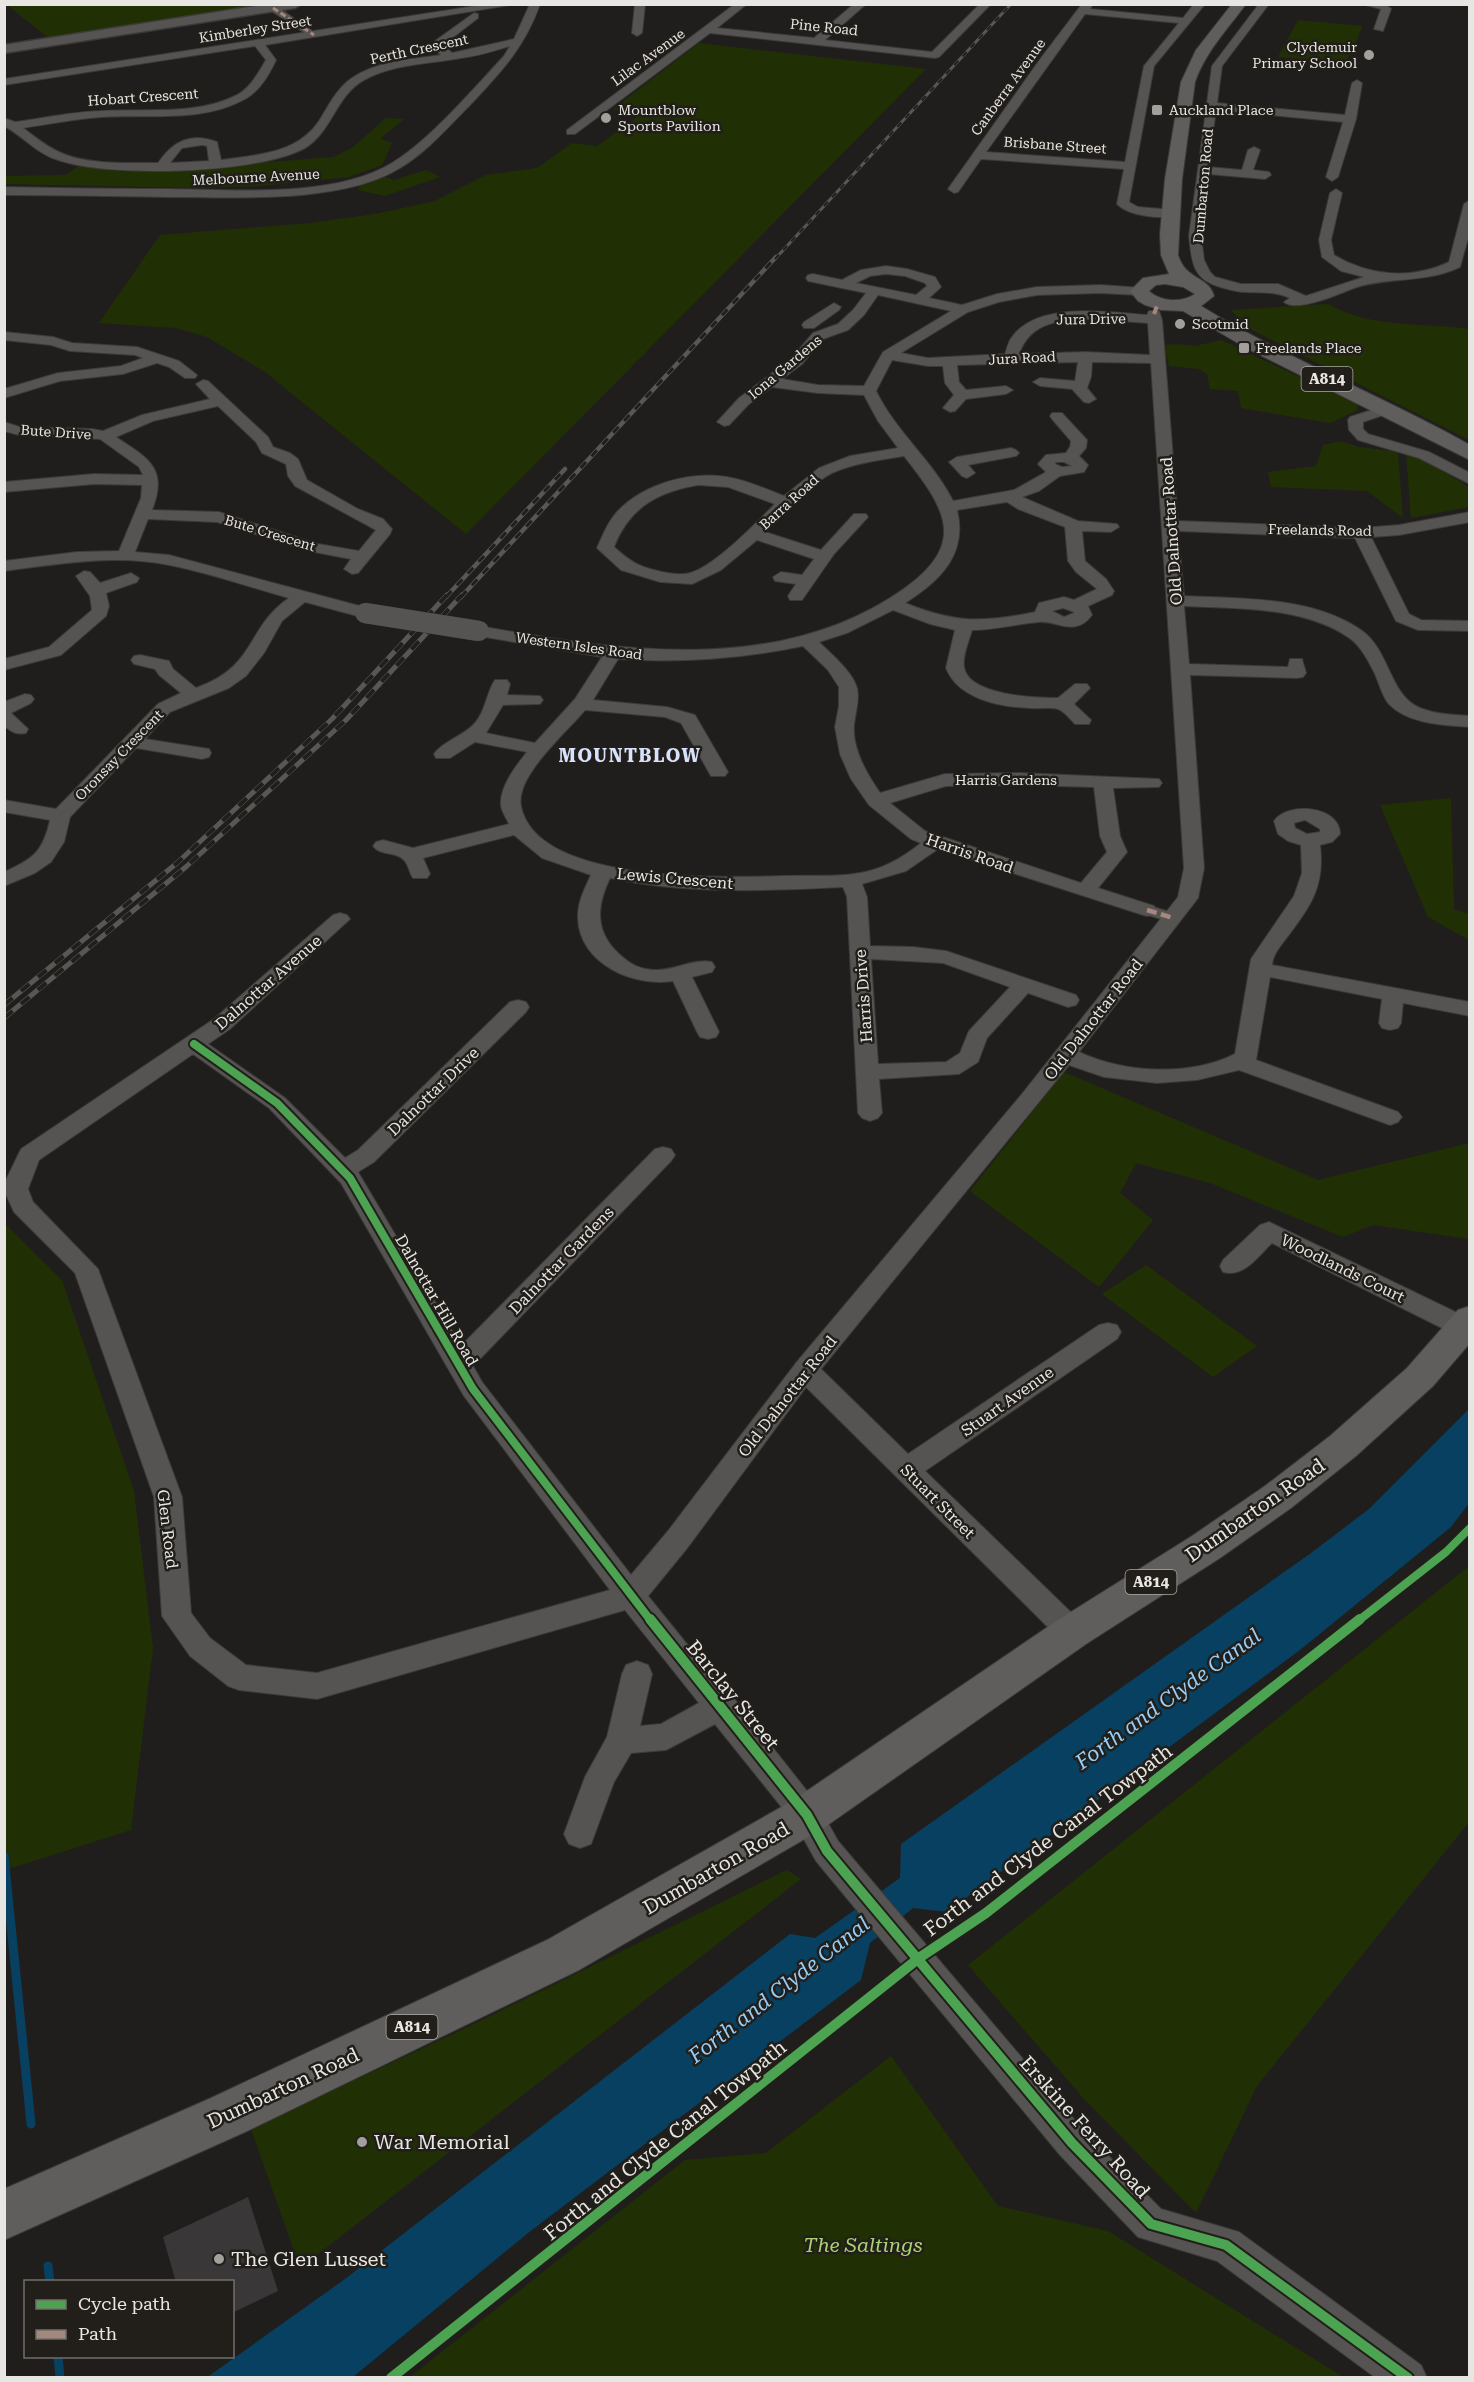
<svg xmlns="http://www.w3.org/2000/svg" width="1474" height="2382" font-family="'Roboto Serif',serif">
	<rect width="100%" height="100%" fill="#201e1c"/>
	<path fill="#203004" d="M7,5H279L50,39Z
		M1298,20L1363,26L1346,63L1278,57Z
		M699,43L926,69L466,534L265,372L207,337L176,328L99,323L160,235L310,223L375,214L435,201L486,175L537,168L572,143L597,146L640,115L613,109Z
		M386,118L404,119L380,139L392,143L382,165L349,177L261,186L194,188L5,184V176L65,175L81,165L195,168L333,157L352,148Z
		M426,170L440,177L385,196L358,190L360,183L385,177L394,180Z
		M1328,304C1371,329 1422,322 1469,329V440L1254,331L1230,310Z
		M1221,340L1357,404L1358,410L1330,423L1241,408L1238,391L1210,389L1207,374L1199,369L1169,366L1167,357L1161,345L1176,344L1195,346Z
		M1341,441L1359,447L1398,452L1403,518L1367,491L1271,487L1268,472L1316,466L1323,445Z
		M1406,453L1429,463L1469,487V507L1411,518Z
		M1451,798L1454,909L1469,914V940L1428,917L1380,805Z
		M1064,1072L1318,1180L1469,1143V1239L1373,1225L1343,1237L1210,1183L1136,1163L1120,1193L1153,1220L1099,1287L970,1191Z
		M4,1223L62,1280L134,1491L153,1648L131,1830L5,1870Z
		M1146,1265L1257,1346L1213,1377L1102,1294Z
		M1469,1566V1822L1257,2086L1196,2213L1085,2100L968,1965Z
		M787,1870L801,1879L300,2268L251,2129L474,2024Z
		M891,2056L998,2206L1108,2231L1343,2377H410L685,2160L766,2153Z"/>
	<path fill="#074060" d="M1469,1409V1503L1451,1527L1300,1650L947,1912L913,1908L870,1943L861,1980L528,2233L353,2377L206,2378L345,2279L790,1934L815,1938L900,1878L901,1844L1311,1553L1369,1509Z"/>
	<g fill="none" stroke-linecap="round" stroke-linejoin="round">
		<path stroke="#074060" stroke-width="9" d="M4,1856L31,2124
			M48,2266L50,2282
			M58,2356L60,2378"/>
	</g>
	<path fill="#393738" d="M248,2197L278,2291L232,2313V2282H176L163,2237Z"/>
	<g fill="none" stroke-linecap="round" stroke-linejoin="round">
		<defs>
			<path id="pedestrian" d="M273,6H276L318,35L311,37L270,10Z
				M1147,905L1179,915L1181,918L1173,923L1142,913L1139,910Z"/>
			<path id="minor" d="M488,4H516L265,45L276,60C269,75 260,91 245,99C203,123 147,114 101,117C75,119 49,124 23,128C35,137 46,146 59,152C85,165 130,163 158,163C173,141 191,132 217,142L221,160C256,155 297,154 319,121C329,105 337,88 352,78C377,61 412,59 441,55L432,47L435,41L474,13L478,14V18L443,45L452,53L514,39L530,4H540C525,47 501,72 471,104C449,126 427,152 400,168C342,204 235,197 168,197C114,196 59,195 4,195V187C59,188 114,189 168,189C233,190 335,198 392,163C430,140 473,89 504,56L510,46C494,51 478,56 461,58C429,64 393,64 364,80C336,95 332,132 305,148C258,174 109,178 58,160C37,154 23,136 4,126V118L15,122C44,118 72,112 101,111C145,108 197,116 237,95C251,87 258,73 266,60L255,46L4,85V79ZM202,145L207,146L209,161L170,163L182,148Z
				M635,4H645L642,33L637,36L632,33Z
				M735,4H747L717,28L814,38L854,4H866L825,40L932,52L980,4H991L939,57L935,58L710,33L575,134H567V130Z
				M1082,4H1093L1090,9L1183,18L1194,4H1205L1154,66L1129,202L1138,207L1174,210L1176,213L1174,216C1158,219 1129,216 1117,204L1124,169L981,159L958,192L954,193L948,189L1041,58ZM1085,14L1179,23L1144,66L1125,162L986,152Z
				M1259,4H1269L1222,66L1217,103L1345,115L1352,83L1357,80L1362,83L1356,119L1338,177L1332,181L1326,177L1343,122L1216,110L1208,167L1242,170L1248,150L1254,147L1260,150L1253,170L1269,172L1271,175L1265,179L1208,174L1201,236L1204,260L1210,272L1215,277L1241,284H1278L1306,296L1364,277L1341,271L1322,257L1319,240L1330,193L1336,189L1342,193L1331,240L1334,255C1369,276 1412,280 1449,262L1464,204L1470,200V231L1460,267C1424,284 1390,276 1354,288C1339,294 1296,313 1284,302L1290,298C1274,291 1261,293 1244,292C1236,292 1228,289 1220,287C1192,279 1192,262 1189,236L1212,66Z
				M1362,4C1372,4 1385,2 1391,9L1383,31L1374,29L1381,9Z
				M886,266L907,269L935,277L941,287L929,298L962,305L997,294L1037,287L1100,285L1144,288L1146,291L1139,295L1100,293L1037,295L999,302L968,312L901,353L928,358L1005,354C1007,349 1008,342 1012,337C1038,301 1109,312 1147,315L1149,311H1159L1162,320L1178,521L1361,528L1399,525L1470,512V522L1399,535L1371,537L1409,614L1421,620L1470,621V631L1418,630L1396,621L1355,538L1178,531L1184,596C1241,599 1311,596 1361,630C1390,650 1389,695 1420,708C1435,714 1453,715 1470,716V727C1443,725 1407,724 1388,703C1382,695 1379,683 1375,674C1368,660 1361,646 1348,637C1302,606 1238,609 1184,606L1189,664L1288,667L1290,659H1302L1306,673L1303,677L1297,678L1190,675L1204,868L1198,898L1079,1052C1124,1073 1189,1077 1235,1054L1251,959L1294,896L1302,873L1301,845L1288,841L1278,834L1274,821C1288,801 1340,806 1340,834L1332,842L1320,845C1325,886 1311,905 1288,936C1281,945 1273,954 1272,965L1470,1002V1016L1403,1003L1401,1023L1398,1028L1390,1030L1382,1028L1379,1023L1382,999L1270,977L1256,1060L1398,1112L1402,1117L1398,1122L1390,1125L1239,1070L1197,1080L1157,1083L1104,1077L1069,1065L821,1369L908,1454L1099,1325L1108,1323L1117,1325L1121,1332L1117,1339L925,1471L1082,1623L1087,1632L1082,1641L1072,1644L1062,1641L806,1387L688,1547L648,1596L728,1695L732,1696L818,1805L838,1841L1084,2131L1161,2209L1239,2232L1421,2365L1427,2378H1376L1217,2261L1138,2237L1060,2155L816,1861L796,1825L715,1724L666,1750L631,1753L614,1782L591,1844L580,1848L569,1844L564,1834L585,1777L607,1737L622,1674L626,1665L637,1661L648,1665L652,1674L640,1726L661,1724L699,1703L625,1610L317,1699L239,1690L228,1686L190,1656L162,1616L154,1497L75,1273L14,1212L4,1190L5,1182L21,1149L214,1019L333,915L340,913L347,915L350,919L230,1029L208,1044L285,1098L345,1158L358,1150L510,1002L518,1000L526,1002L529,1007L526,1012L374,1162L358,1172L461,1346L655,1149L663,1147L671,1149L675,1155L671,1161L473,1366L482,1382L631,1575L668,1531L796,1363L1022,1094L1178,897L1184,868L1151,363L1092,362L1091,377L1087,388L1096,399L1089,403L1084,402L1072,389L1040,386L1033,382L1040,378L1075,381L1078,362L957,365L959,382L966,390L1006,386L1013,390L1006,394L966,399L955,411L950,412L943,408L954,395L945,383L943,366H928L892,360L876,391C896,432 933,461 953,501L1014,490L1046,472L1038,464L1046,455L1066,453L1070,447L1071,441L1052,419L1050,416L1052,413H1062L1087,440L1086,448L1079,456L1088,465L1084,472L1060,476L1039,491L1022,497L1078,521L1117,524L1119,527L1111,532L1082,531L1085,561L1106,579L1114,591L1112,595L1088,606L1092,615C1075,638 1056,620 1039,622C1016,624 995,630 972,630C969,641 962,656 964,667C968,696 1038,698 1058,698L1075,684H1087L1090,688L1074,704L1091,720L1089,724H1075C1071,720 1064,711 1058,709C1050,707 1038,709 1030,708C1000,707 958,699 946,668L955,630L930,624L893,610L847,633L819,642C830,653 853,672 857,688C860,700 855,713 854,725C852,749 867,774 880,793L945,774L1020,773L1159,779L1162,783L1159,787L1113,788L1120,836L1127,852L1098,888L1154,906L1157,910L1154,914L1147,916L1140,914L938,849L906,871L862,884L867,897L870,946L913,947L946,951L1076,995L1079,1000L1076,1005L1068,1007L1028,993L987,1038L978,1062L959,1074L879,1079L882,1113L878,1118L870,1121L862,1118L858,1113L847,897L843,887C766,891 685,894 610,878C596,907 595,932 619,954C631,965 641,970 657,970C675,970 695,958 712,962L715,967L712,972L692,977L719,1032L716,1037L708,1039L700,1037L697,1032L673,981C633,987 580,964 578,919C577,903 585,888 591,875L542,858L514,835L423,858L430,874L427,878H413C409,873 409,865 404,860C396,851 380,856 373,846L376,842L383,840L413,848L509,824C507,819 502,812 501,806C499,787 516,766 527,752L475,742L450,758H436L434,754C443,741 464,736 475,723C486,711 486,693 495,680H507L510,684L507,695L540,696L543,700L540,704L503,705L486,733L535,743L575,699L602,657L479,636L473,635L470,631L473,627L479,626C619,651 780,677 905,588C969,542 944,507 904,456C880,460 854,463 832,473C810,484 782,515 765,532L821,550L854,514H866L868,517L834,554L802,600H790L788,596L796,584L775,581L773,577L781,572L802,575L814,559L757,540L721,570L692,584L660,582L621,570L597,548C603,535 607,523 617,512C643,484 690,471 727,477C747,480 765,489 784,496L819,468L850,456L898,448L878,421L864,395L818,393L772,387L749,404L729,425L724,426L717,422L739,398L792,358L813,333L838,324L853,310L866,293L808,281L806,278L808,275L813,274L842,280L861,270ZM886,274L905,276L925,283L927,286L916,295L856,283L870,276ZM878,295L951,311L883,352L864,386L818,385L782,379L802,364L823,339L848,330L864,315ZM1093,319L1148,323L1150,355L1085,352L1019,354C1031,320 1062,320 1093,319ZM1056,462H1064L1072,466L1062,467L1055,464ZM698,485L728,487L775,504C756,523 715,566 690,573C677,577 643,569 632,561C625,557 620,552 614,547C629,508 657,492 698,485ZM1007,502L1018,509L1065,527L1068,561L1076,572L1097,589L1074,600L1064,597L1039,603L1035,612C982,623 955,623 905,603C940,581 968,554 957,510ZM1063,608L1074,612V613L1064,617L1052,611ZM803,646L828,670L839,687V706L835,727L840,754L851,779L869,805L911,839L921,843C906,855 889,866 869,871C842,878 811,875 783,876C723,878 536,884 521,806C515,776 567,732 585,710L665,717L681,723L711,776H725L728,772L695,715L667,707L593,700L618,659C681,663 741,659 803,646ZM1020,785L1094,787L1100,836L1107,852L1081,883L925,831L890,803L946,786ZM1305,820L1320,829V832L1307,834L1295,828L1294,823ZM871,959L943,963L1010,987L969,1031L960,1053L946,1062L878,1064ZM193,1054L269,1108L341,1183L464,1396L610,1590L317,1673L246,1665L210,1638L191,1613L182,1497L98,1269L33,1202L28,1189L39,1160Z
				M834,303L841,307L839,310L814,328H804L802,325L804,322Z
				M4,332L53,337L72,343L137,347L179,361L197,375L195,378H185L169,367L157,363L123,374L60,381L4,398V389L58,373L121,366L143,358L135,355L70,351L51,345L4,340Z
				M203,380L208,381L268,437L273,447L290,453L298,459L307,480L358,509L383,519L392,529L390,534L358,573L352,574L344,569L351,559L309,551L217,522L148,519L135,552L169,555L371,609L374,613L371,617L365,618L305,602L282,621L264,653L246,676L229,688L170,712L145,739L209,749L211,753L209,757L202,759L136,748L70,817L64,842L51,862L35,873L4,886V872C33,859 43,852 50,820L4,812V800L56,809L158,704L181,693L159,675L155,669L134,664L131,660L134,656L140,655L169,661L173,669L196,688C258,666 245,628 289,598C249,587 210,573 169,565C115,554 58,564 4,571V561L77,552L119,551L141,498L142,485L94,484L4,492V482L94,474L143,475L139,467L100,439L19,435L4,431V422L20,427L92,429L103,431L142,415L210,399L196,384ZM218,406L256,442L262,453L286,464L288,476L295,486L376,530L359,551L318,544L219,512L152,510C169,467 147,458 116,437L153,421Z
				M1387,405L1394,409L1392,412L1363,422V429L1368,434L1429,452L1470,473V484L1419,458L1358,440L1349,430L1348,420L1350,417Z
				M1011,448L1016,450L1019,453L1016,456L968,465L975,473L967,478L962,476L949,462L957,457Z
				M84,571L90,572L100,583L131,573L139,578L137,582L106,593L109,606L106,616L61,655L4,670V659L49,647L92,610L90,596L76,576Z
				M25,694L31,695L34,699L31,703L11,713L28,729L26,733C16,735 12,732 4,726V702Z
				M1269,1222L1470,1319V1334L1463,1336L1454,1334L1272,1243C1258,1256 1244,1278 1223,1272L1220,1266L1223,1260L1260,1225Z"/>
			<path id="tertiary" d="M269,4H301L295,8L4,53V45Z"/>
			<path id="primary" d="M1232,4H1246C1227,30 1206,51 1195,82L1182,179L1178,255C1186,281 1208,275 1214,296L1201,306C1287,359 1382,395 1470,445V460L1248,349L1183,311L1161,310L1145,305L1138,301L1130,291L1143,278L1169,274L1161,255L1160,234L1165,179L1181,82L1196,50ZM1165,284L1183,287L1195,294C1181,303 1161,302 1149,291L1156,285Z
				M1470,1306V1343L1433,1386L1356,1456L1291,1508L1220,1558L1086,1644L822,1829L579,1970L245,2132L4,2240V2189L211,2098L547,1940L792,1801L1058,1620L1192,1536L1265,1486L1330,1436L1407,1368L1458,1310Z"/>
		</defs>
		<use href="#pedestrian" stroke="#3b3a39" stroke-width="2"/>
		<use href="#minor" stroke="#3b3a39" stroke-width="2"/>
		<use href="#tertiary" stroke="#3b3a39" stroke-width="3"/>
		<use href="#primary" stroke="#3b3a39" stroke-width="2"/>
		<use href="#pedestrian" fill="#555452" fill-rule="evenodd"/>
		<use href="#minor" fill="#555452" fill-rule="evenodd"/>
		<use href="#tertiary" fill="#555452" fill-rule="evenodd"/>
		<use href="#primary" fill="#5f5e5d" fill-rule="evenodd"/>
		<defs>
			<path id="rail-far2" d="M775,259L1011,4"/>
			<path id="rail-far1" d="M446,597L565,469
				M461,597L776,257"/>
			<path id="rail" d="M4,1005L177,863L332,719L447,595
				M4,1018L187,866L346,720L462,595"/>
		</defs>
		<use href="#rail-far2" stroke="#585756" stroke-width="3"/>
		<use href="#rail-far1" stroke="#585756" stroke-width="4.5"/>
		<use href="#rail" stroke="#585756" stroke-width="5"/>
		<use href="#rail-far2" stroke="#221f1a" stroke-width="2" stroke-dasharray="6" stroke-linecap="butt"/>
		<use href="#rail-far1" stroke="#221f1a" stroke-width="3" stroke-dasharray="8" stroke-linecap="butt"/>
		<use href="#rail" stroke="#221f1a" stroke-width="4" stroke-dasharray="11" stroke-linecap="butt"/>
		<defs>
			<path id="minor-bridge" d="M365,613L479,631"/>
		</defs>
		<use href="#minor-bridge" stroke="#3b3a39" stroke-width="21" stroke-linecap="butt"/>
		<use href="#minor-bridge" stroke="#555452" stroke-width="20"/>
		<path stroke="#a5887d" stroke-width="3" stroke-dasharray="6 3" stroke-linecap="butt" d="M273,8L314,35"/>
		<path stroke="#a5887d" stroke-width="4" stroke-dasharray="8 4" stroke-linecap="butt" d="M1154,314L1158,303"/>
		<path stroke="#a5887d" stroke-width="4.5" stroke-dasharray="10 4.5" stroke-linecap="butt" d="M1147,910L1173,918"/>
		<defs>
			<path id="cycleway-far1" d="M194,1044L277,1103L350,1178L473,1389L651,1621
				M1358,1621L1446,1552L1470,1528"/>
			<path id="cycleway" d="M650,1619L807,1815L827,1851L1072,2143L1151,2224L1226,2245L1408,2378
				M391,2378L919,1958L986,1913L1360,1619"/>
		</defs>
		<use href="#cycleway-far1" stroke="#221f1a" stroke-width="12"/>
		<use href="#cycleway" stroke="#221f1a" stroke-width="14"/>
		<use href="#cycleway-far1" stroke="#4ca352" stroke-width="8"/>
		<use href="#cycleway" stroke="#4ca352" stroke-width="10"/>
	</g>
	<g fill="#a1a09d" stroke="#221f1a" stroke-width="2">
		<circle cx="1369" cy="55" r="6"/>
		<rect x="1151" y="104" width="12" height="12" rx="3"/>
		<circle cx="606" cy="118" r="6"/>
		<circle cx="1180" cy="324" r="6"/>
		<rect x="1238" y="342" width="12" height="12" rx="3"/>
		<circle cx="362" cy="2142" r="6"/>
		<circle cx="219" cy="2259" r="6"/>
	</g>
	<g text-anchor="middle" stroke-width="5" stroke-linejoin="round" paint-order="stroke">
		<g font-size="14" fill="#e7e6e2" stroke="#221f1a">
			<text transform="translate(824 27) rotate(6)" y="5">Pine Road</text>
			<text transform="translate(255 29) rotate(-9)" y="5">Kimberley Street</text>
			<text transform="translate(419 49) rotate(-12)" y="5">Perth Crescent</text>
			<text transform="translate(648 57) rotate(-36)" y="5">Lilac Avenue</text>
			<text transform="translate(1008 87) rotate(-54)" y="5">Canberra Avenue</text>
			<text transform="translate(143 97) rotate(-4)" y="5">Hobart Crescent</text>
			<text transform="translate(1055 145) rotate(4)" y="5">Brisbane Street</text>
			<text transform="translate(256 177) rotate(-3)" y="5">Melbourne Avenue</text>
			<text transform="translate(1203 186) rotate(-85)" y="5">Dumbarton Road</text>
			<text transform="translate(1091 319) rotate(-1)" y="5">Jura Drive</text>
			<text transform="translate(1022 358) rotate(-3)" y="5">Jura Road</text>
			<text transform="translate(785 367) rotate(-40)" y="5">Iona Gardens</text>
			<text transform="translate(56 432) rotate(4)" y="5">Bute Drive</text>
			<text transform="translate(789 502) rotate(-42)" y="5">Barra Road</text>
			<text transform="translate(1320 530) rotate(1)" y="5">Freelands Road</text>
			<text transform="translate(270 533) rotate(17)" y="5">Bute Crescent</text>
			<text transform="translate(579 646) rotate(8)" y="5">Western Isles Road</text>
			<text transform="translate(119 755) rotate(-46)" y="5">Oronsay Crescent</text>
			<text x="1006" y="785">Harris Gardens</text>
		</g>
		<g font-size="14" fill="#e7e6e2" stroke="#221f1a" text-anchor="start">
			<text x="1357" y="52" text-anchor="end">Clydemuir<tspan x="1357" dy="16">Primary School</tspan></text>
			<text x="618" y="115">Mountblow<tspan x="618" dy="16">Sports Pavilion</tspan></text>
			<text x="1169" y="115">Auckland Place</text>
			<text x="1192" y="329">Scotmid</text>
			<text x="1256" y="353">Freelands Place</text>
		</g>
		<g fill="#221f1a" stroke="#acaaa6" stroke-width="1.5">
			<rect x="1301.5" y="367" width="51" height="24" rx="4.5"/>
			<rect x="1125.5" y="1570" width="51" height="24" rx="4.5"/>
			<rect x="386.5" y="2015" width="51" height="24" rx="4.5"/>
		</g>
		<g font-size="15" font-weight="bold" fill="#e7e6e2">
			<text x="1327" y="384">A814</text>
			<text x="1151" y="1587">A814</text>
			<text x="412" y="2032">A814</text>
		</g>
		<g font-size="16" fill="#e7e6e2" stroke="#221f1a">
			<text transform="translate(1171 531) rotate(-94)" y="6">Old Dalnottar Road</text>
			<text transform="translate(970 853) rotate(19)" y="6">Harris Road</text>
			<text transform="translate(675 878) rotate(5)" y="6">Lewis Crescent</text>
			<text transform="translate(268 982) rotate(-41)" y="6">Dalnottar Avenue</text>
			<text transform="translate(863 996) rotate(-94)" y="6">Harris Drive</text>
			<text transform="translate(1093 1019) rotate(-52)" y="6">Old Dalnottar Road</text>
			<text transform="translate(433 1091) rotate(-44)" y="6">Dalnottar Drive</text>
			<text transform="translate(561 1260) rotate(-46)" y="6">Dalnottar Gardens</text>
			<text transform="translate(1343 1268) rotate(26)" y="6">Woodlands Court</text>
			<text transform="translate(437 1300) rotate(60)" y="6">Dalnottar Hill Road</text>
			<text transform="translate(787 1396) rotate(-52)" y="6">Old Dalnottar Road</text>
			<text transform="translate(1007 1401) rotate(-35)" y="6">Stuart Avenue</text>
			<text transform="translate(938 1501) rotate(45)" y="6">Stuart Street</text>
			<text transform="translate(168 1529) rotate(83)" y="6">Glen Road</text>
		</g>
		<g font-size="18" font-weight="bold" letter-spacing="1.5" fill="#d8e1fd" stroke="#221f1a">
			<text x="630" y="762">MOUNTBLOW</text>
		</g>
		<g font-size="20" fill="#e7e6e2" stroke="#221f1a">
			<text transform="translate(1255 1510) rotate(-35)" y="7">Dumbarton Road</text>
			<text transform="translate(733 1695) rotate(51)" y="7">Barclay Street</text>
			<text transform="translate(1048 1840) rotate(-37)" y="7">Forth and Clyde Canal Towpath</text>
			<text transform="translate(716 1868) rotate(-30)" y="7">Dumbarton Road</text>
			<text transform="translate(283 2088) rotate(-25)" y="7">Dumbarton Road</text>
			<text transform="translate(1085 2127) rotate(48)" y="7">Erskine Ferry Road</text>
			<text transform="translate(665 2140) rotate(-39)" y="7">Forth and Clyde Canal Towpath</text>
		</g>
		<g font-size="20" fill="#e7e6e2" stroke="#221f1a" text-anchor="start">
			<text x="374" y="2149">War Memorial</text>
			<text x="231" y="2266">The Glen Lusset</text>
		</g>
		<g font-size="20" font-style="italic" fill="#a8d370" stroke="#221f1a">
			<text x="863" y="2252">The Saltings</text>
		</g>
		<g font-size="21" font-style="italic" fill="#97cdf7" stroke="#221f1a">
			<text transform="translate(1168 1699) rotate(-36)" y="7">Forth and Clyde Canal</text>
			<text transform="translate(779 1990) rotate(-38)" y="7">Forth and Clyde Canal</text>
		</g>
	</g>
	<rect width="1474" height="2382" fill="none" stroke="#e7e6e2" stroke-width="12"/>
	<rect x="24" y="2280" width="210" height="78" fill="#221f1a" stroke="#716f6a" stroke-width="1.5"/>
	<rect x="36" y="2300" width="30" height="9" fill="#4ca352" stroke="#716f6a" stroke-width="1.5"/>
	<text x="78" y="2310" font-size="18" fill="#e7e6e2">Cycle path</text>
	<rect x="36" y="2330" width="30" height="9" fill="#a5887d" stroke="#716f6a" stroke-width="1.5"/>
	<text x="78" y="2340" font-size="18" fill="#e7e6e2">Path</text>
</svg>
